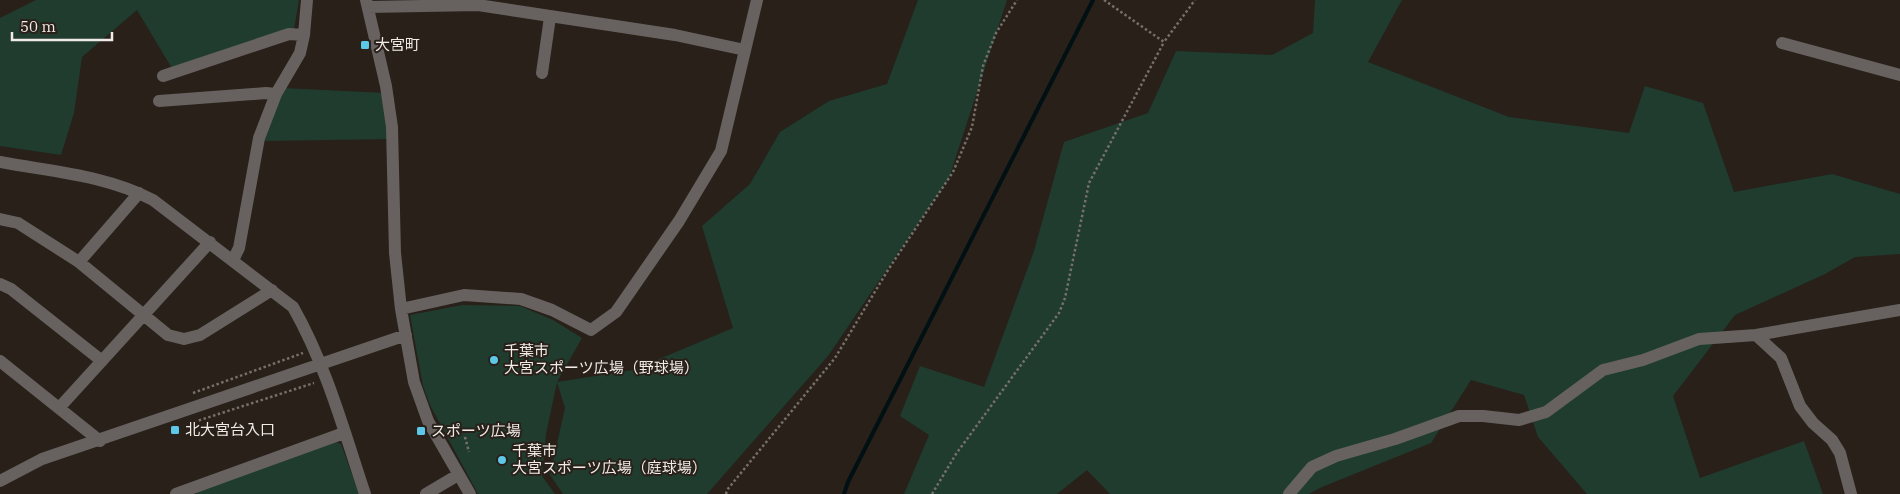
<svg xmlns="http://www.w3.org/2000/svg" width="1900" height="494" font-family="'IBM Plex Serif','Noto Sans JP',serif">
	<rect width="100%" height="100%" fill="#282019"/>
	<path fill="#1f3c2f" d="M36,0H299L293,35L173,70L137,10L82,57L74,113L61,155L0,146V18Z
		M918,0H1007L949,178L828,356L707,494H563L550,475L565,408L557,382L546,434L542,476L555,494H478L430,405L423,386L410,315L462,305L520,306L553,320L582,338L557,382L633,370L733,328L702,226L750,184L780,132L829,101L887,84Z
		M1315,0H1402L1368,62L1509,117L1629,133L1645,86L1703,103L1734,192L1832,174L1900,194V254L1855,257L1825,274L1735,315L1673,396L1700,478L1804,441L1823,494H1587L1538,437L1524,395L1471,380L1431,443L1322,487L1309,494H1110L1087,470L1057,494H904L929,435L900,416L920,366L984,387L1034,251L1064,142L1148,113L1176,51L1272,55L1313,33Z
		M283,88L384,93L389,139L263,141Z
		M336,442L341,444L359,494H196L198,489Z"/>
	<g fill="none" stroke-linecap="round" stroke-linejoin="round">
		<path stroke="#001013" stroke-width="4" d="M844,494L848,482L1093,0"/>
		<path stroke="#77706a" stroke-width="2.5" stroke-dasharray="2.5 2.5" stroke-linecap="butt" d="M1104,0L1164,42L1195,0
			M193,393L303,353
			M194,422L314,383
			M465,437L469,452
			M726,494L727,490L835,358L888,270L953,172L972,127L983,66L996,33L1017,0
			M932,494L956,454L1059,313L1065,298L1089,183L1164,42"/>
		<path stroke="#67625f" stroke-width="12" d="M366,0L386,86L392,127L395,253L401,309L414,382L428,421L470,494
			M368,7L478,5L675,35L745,50
			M1782,43L1900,75
			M542,73L550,17
			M163,76L289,34L304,35
			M159,101L266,93L276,94
			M0,162C53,172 105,175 153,200L293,307C326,365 344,431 365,494
			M0,219L18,223L79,262L168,335L184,339L200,335L272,290
			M233,260L239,248L259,138L276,94L300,53L304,35L307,0
			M79,262L139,193
			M0,284L11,289L102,361
			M401,309L464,295L521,299L552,310L591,330L616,312L679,221L721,151L757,0
			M1756,335L1781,358L1800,406L1813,423L1832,440L1840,453L1851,494
			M0,361L100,441
			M59,408L210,242
			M0,481L42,459L406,335
			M176,494L344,433
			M426,494L458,475
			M1289,494L1312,467L1336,456L1395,439L1459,416H1483L1519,420L1546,412L1603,370L1643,360L1699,339L1756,335L1900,310"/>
	</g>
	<g fill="#5cc7e7" stroke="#282019" stroke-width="2">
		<rect x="360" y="40" width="10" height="10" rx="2.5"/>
		<circle cx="494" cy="360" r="5"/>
		<rect x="170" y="425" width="10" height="10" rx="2.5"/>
		<rect x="416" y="426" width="10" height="10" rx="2.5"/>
		<circle cx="502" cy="460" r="5"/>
	</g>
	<g text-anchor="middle" stroke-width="4" stroke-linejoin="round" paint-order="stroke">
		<g font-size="15" fill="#f1ebe7" stroke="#282019" text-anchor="start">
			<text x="375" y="50">大宮町</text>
			<text x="504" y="356">千葉市<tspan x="504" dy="17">大宮スポーツ広場（野球場）</tspan></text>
			<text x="185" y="435">北大宮台入口</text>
			<text x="431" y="436">スポーツ広場</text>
			<text x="512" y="456">千葉市<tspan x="512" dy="17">大宮スポーツ広場（庭球場）</tspan></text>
		</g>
	</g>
	<path d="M12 32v8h100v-8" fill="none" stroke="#f1ebe7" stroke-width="2.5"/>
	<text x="20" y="32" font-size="15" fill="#f1ebe7" stroke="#282019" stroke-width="4" paint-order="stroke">50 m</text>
</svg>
